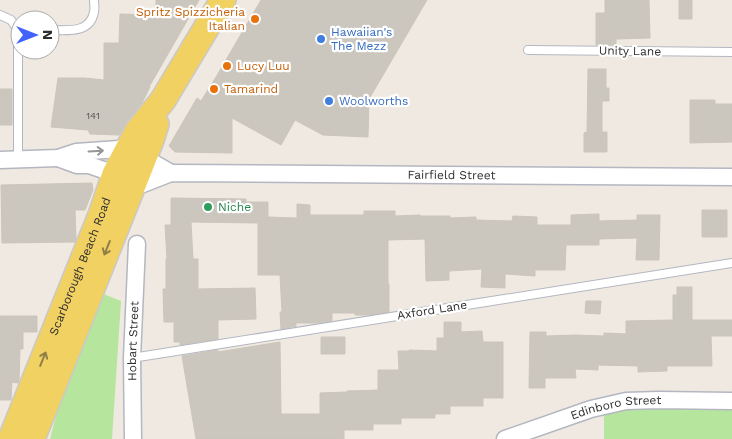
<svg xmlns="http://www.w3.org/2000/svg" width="732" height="439" font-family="'Work Sans',sans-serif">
	<rect width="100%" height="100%" fill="#efe9e1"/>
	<path fill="#b6e59e" d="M101,293L121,301L112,439H50L60,400Z
		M634,406L732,407V439H604V413Z"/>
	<path fill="#cbc7bf" stroke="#cbc5ba" d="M156,0H199L149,87H150L142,103L126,123L119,135L90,134L88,130L51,127L58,78H85L104,80V43H119L120,14L156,15Z
		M261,0H427L369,99L368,137L323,135L295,120L281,145L232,118V153L175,152L169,146L197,98L201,101L216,77Z
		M605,0H649L650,38L616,39V45H596V13H605Z
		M679,0H692V19H679Z
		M588,69H606V88H609V101H602V132H607V152H584V133L587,132Z
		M0,89H12V125H0Z
		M690,100H715V104H732V142L690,143Z
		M92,183L93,190L85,210H75L76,239L75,242L2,243L1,185Z
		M171,198L246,199V202H268V217L297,218V204L310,205V215H364V211H395V216L420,215V216H450V218L476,217V220L512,221L513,216L537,217V225H571V215L599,214V221L637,220V215H660L659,260H636L637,238L599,239V245H566L565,270H535V276L505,274V288L481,287L482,269L449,271V280L426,281L425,239L388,240V284H389V312L369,315H355V313H332V321L315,323H296V326L281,329L280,312H282L280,275H258V223L191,222L193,259H198V289L255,288L256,319L218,320V339L180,345V342H174V322H164L163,289H166V259H167L165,225H171Z
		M702,210H727V237H702Z
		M677,287H692V320H732V336H711L712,366H667V371L638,372V366L598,365V370L575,369L576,378H545V388H529L530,332H546V336L575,335L604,336V333L626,334V321L673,320V295H677Z
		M586,301H601L600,314L585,313Z
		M0,316H37V332H23V349H20L19,380L18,383L12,382L11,400H0Z
		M444,322H461V332L482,331L483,342H503V398H483V406H450V414H435V418H401V424H373V430H344V439H196L182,356L218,350V352L280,342L281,414H320V393L347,392V391L378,390V370H399L398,351H409V350L437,351V338H444Z
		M321,337H345V354H321Z"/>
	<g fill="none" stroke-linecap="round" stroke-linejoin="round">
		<defs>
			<path id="service" d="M0,15L11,20L18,30V160
				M50,30C67,30 90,34 94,12C95,9 94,4 94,0
				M528,50L732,52
				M132,358L732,263"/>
			<g id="minor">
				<path d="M58,158L77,165H89L115,174L132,167L143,157L171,173"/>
				<path d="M0,160L58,158L76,152L119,149L125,146L132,141"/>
				<path id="s1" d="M132,187L143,184L171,173L732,177"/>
				<path id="s2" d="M133,439L132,358L137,244"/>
				<path id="s3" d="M505,439L591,409L626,401L658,400L732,401"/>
			</g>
			<g id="primary">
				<path id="s4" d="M11,439L101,215L115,174L137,132L163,100L223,0"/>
				<path d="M32,439L151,140L156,124"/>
			</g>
		</defs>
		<use href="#service" stroke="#b4b7c1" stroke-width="10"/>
		<use href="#minor" stroke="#b4b7c1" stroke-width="19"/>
		<use href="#primary" stroke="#c9c9c9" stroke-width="28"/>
		<use href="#service" stroke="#fff" stroke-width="8"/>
		<use href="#minor" stroke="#fff" stroke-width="16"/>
		<use href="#primary" stroke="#f2d163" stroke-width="25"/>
	</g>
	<defs><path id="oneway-shaft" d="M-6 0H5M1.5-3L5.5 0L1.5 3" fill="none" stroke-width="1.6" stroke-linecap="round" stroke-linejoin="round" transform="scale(1.25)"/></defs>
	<use stroke="#969696" href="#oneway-shaft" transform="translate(96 151) rotate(-3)"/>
	<g stroke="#908048">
		<use href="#oneway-shaft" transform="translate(107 248) rotate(112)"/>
		<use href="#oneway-shaft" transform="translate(43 359) rotate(-68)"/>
	</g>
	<g fill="#e8710a" stroke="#fff" stroke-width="2">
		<circle cx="255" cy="19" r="5"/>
		<circle cx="227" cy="66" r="5"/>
		<circle cx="214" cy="89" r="5"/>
	</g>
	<g fill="#3f7fe0" stroke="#fff" stroke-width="2">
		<circle cx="321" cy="39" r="5"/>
		<circle cx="329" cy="101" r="5"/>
	</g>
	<circle fill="#2e9e5b" stroke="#fff" stroke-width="2" cx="208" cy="207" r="5"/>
	<g text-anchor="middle" stroke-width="4.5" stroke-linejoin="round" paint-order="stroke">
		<g font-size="10" fill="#555452">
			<text x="93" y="119">141</text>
		</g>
		<g font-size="12" fill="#c56008" stroke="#fff" text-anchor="start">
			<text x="245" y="16" text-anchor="end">Spritz Spizzicheria<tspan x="245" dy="14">Italian</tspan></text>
			<text x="237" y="70">Lucy Luu</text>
			<text x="224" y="93">Tamarind</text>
		</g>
		<g font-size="12" fill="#366cbe" stroke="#fff" text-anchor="start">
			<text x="331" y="36">Hawaiian's<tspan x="331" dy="14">The Mezz</tspan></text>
			<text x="339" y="105">Woolworths</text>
		</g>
		<g font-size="12" fill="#2e2e2e" stroke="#fff">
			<text transform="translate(630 51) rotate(1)" y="4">Unity Lane</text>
			<text dy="4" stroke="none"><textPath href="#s1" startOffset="322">Fairfield Street</textPath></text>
			<text dy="4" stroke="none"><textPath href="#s4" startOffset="186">Scarborough Beach Road</textPath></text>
			<text transform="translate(432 310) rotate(-9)" y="4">Axford Lane</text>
			<text dy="4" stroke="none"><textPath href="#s2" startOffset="98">Hobart Street</textPath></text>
			<text dy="4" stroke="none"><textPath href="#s3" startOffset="116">Edinboro Street</textPath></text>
		</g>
		<g font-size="12" fill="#27864d" stroke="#fff" text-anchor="start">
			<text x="218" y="211">Niche</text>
		</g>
	</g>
	<g transform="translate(35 35) rotate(90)"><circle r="24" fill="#ffffff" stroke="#ababab"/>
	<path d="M0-4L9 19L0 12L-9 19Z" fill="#4264fb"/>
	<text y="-8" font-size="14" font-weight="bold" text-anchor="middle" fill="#2e2e2e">N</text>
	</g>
</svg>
